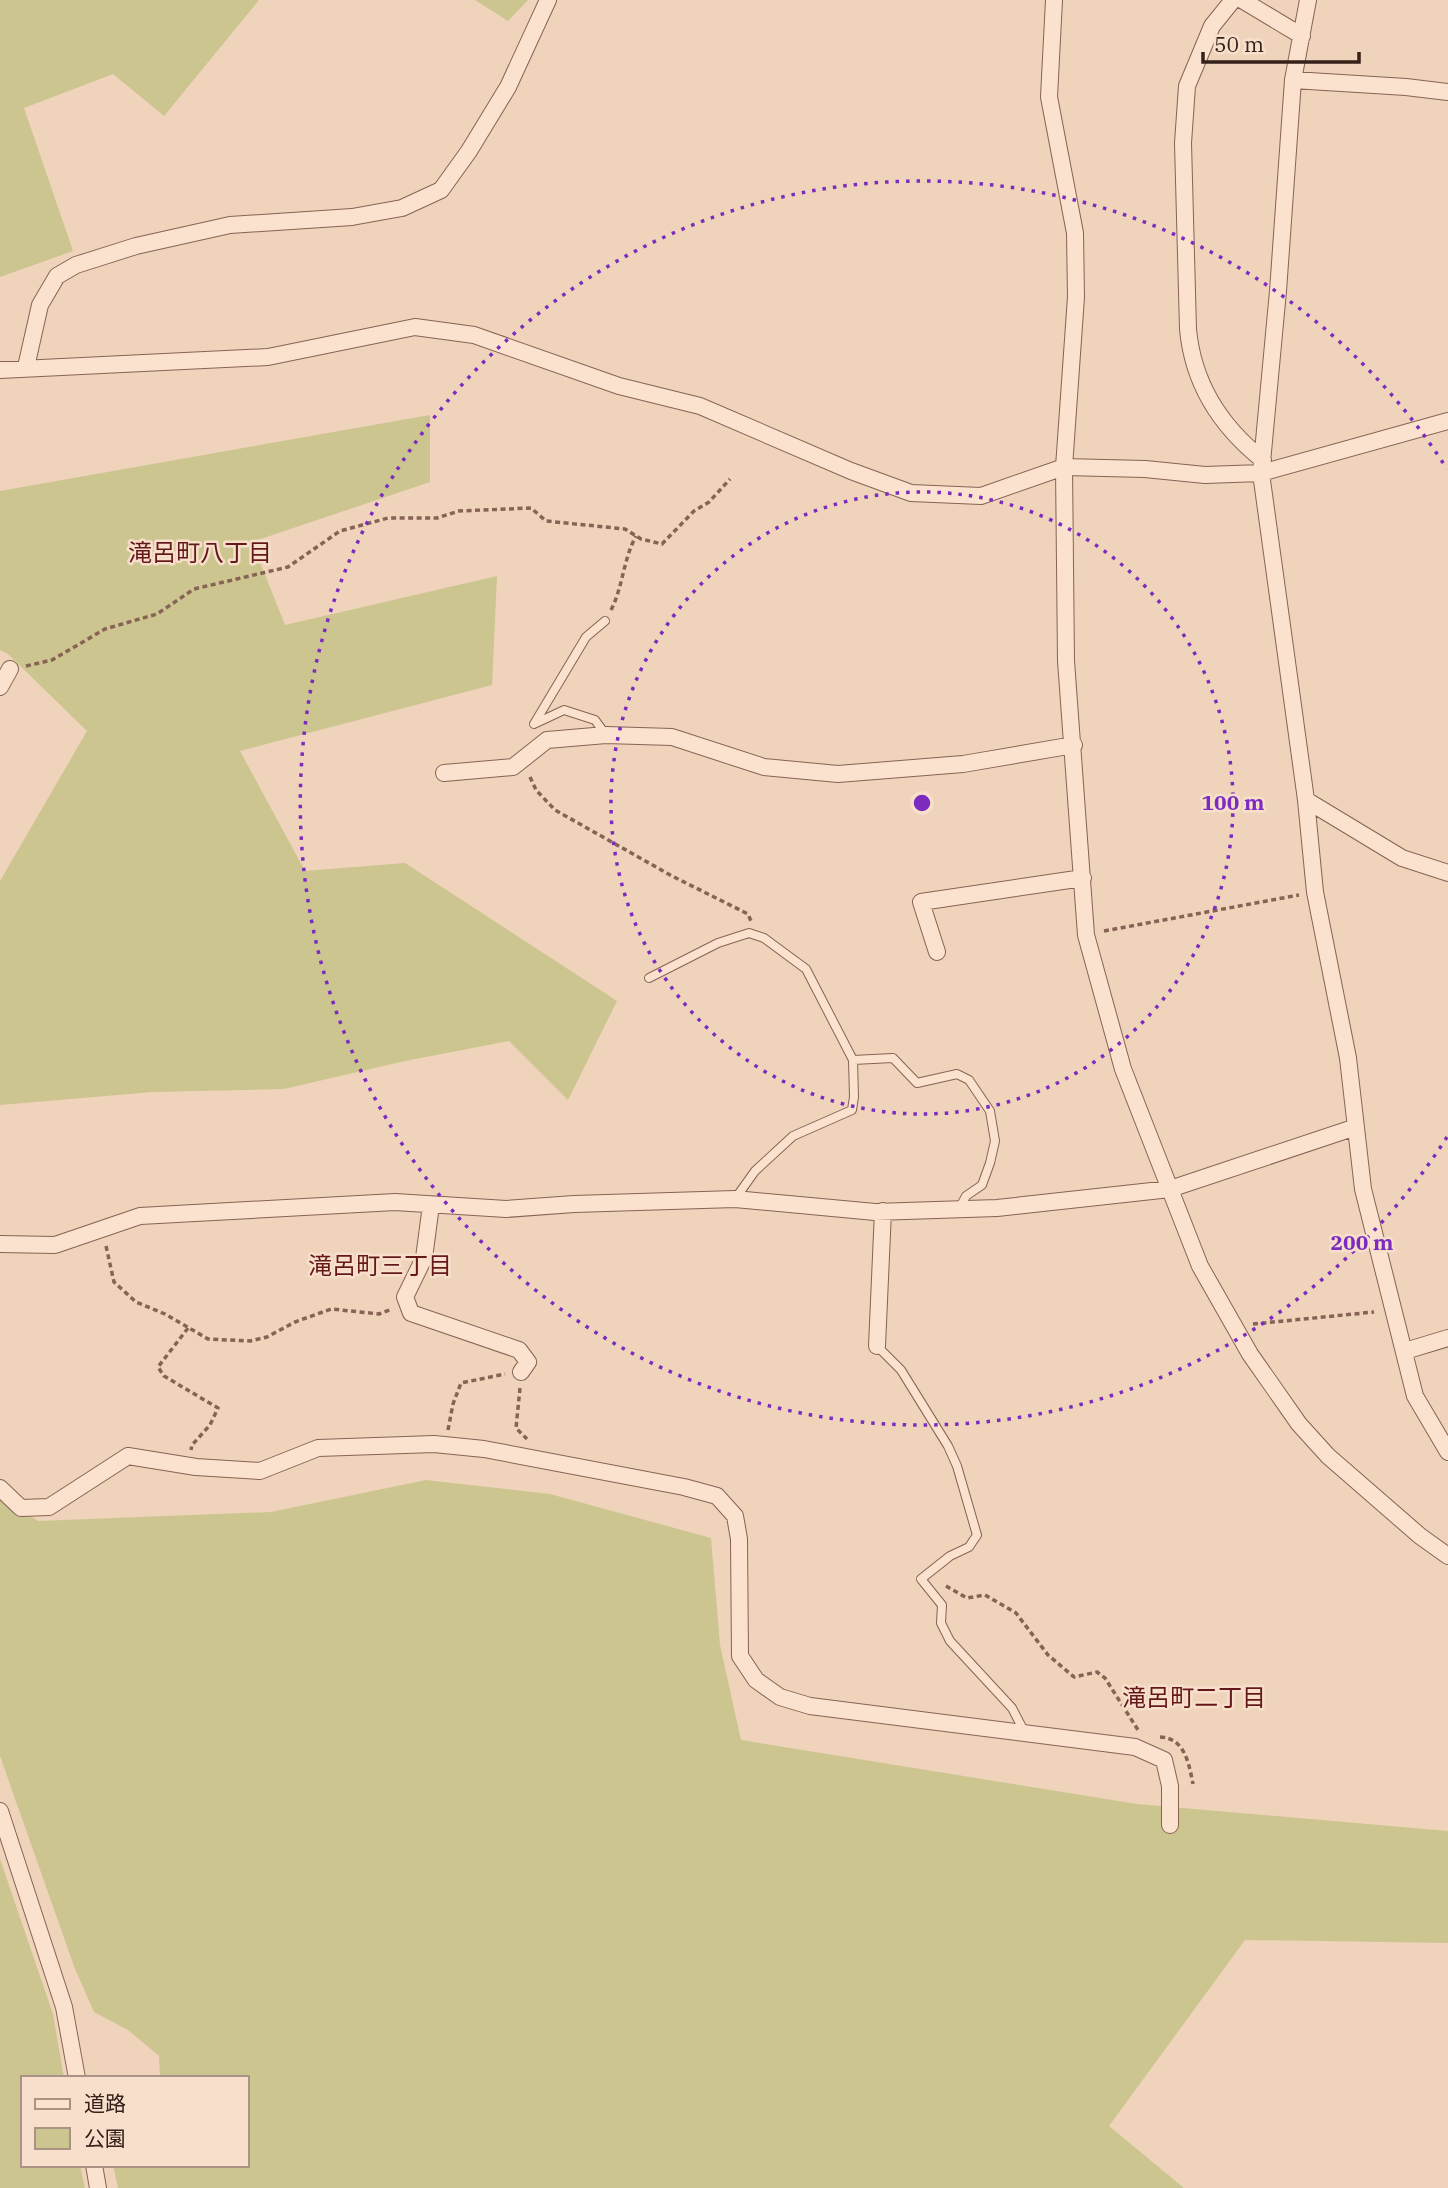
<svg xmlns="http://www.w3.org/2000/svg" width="1448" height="2188" font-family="'IBM Plex Serif','Noto Sans JP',serif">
	<rect width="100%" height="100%" fill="#efd3bb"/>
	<path fill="#cdc58f" d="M0,0H259L164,116L113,74L24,108L73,251L0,277Z
		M475,0H528L508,21Z
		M430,415V482L252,542L285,625L497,576L492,685L240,751L305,871L405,863L617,1001L568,1100L509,1041L405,1061L284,1089L153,1092L0,1105V881L87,731L8,654L0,650V491Z
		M426,1480L550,1494L711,1538L720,1645L741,1740L1137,1804L1448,1831V1943L1245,1940L1109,2126L1184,2188H118L113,2165H247V2078H160L159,2056L128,2030L94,2012L75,1969L0,1756V1496L38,1521L271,1512Z
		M0,1859L53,2014L64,2078H23V2165H80L85,2188H0Z"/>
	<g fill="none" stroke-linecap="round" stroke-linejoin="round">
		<defs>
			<path id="service" d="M605,621L586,637L534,724L564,710L595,720L606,735
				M649,978L718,943L749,933L764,938L806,969L853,1060L854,1097L852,1110L793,1136L755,1171L735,1199
				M853,1060L893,1058L917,1083L957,1074L969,1080L990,1111L995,1141L990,1163L982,1185L966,1196L959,1209
				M877,1346L901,1370L948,1446L957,1466L977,1535L969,1547L950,1556L921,1579L942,1605L941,1623L950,1641L1012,1708L1025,1733"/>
			<path id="minor" d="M1054,0L1049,97L1075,233L1076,297L1064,467L1066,661L1086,935L1123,1069L1200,1266L1250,1354L1299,1424L1328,1456L1420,1536L1448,1556
				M1233,0L1212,26L1187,86L1183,143L1188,329C1193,384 1220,426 1263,460
				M1242,0L1302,36
				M1308,0L1293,80L1278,291L1261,473L1306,800L1315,892L1348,1058L1363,1189L1415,1396L1448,1452
				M1293,80L1406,87L1448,92
				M26,367L40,305L57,276L76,265L136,246L230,225L352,217L402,208L441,190L469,151L508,87L548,0
				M0,370L268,357L415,327L474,335L619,386L700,406L851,471L911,493L981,496L1064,467L1145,469L1205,475L1261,473L1448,421
				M0,687L10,669
				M444,773L513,767L547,740L606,735L672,737L764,767L838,774L963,764L1074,745
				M1306,800L1402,858L1448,873
				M937,952L921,902L1083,878
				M431,1205L424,1258L405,1297L411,1313L519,1350L528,1362L521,1372
				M0,1244L55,1245L140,1216L395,1202L506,1209L574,1204L735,1199L875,1212L997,1208L1170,1189L1356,1127
				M877,1346L883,1211
				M1405,1351L1448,1338
				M0,1488L21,1508L49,1507L128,1456L196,1467L260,1471L318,1448L434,1444L484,1449L684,1487L717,1496L735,1516L739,1539L740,1656L756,1680L780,1697L810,1706L1135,1747L1164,1760L1170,1786V1825
				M0,1811L64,2007L77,2078
				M94,2165L98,2188"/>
		</defs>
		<use href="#service" stroke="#876355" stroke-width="10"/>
		<use href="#minor" stroke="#876355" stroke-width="18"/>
		<path stroke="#876355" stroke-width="3.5" stroke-dasharray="5 3.5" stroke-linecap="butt" d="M611,610C623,587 623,560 636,536
			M26,666L52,660L105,629L157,614L194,589L288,567L340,531L388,518H437L459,511L531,508L546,521L625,529L641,539L662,544L694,511L709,502L730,479
			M530,777L536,790L555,810L672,876L748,914L751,921
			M1104,931L1299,895
			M106,1246L114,1282L136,1302L165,1314L208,1339L250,1341L267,1337L295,1322L331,1309L379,1314L392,1309
			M1253,1324L1374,1312
			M188,1328L158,1367L164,1376L218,1408L210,1425L192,1445L191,1450
			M520,1388L516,1428L527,1439
			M448,1430L453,1404L461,1383L505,1374
			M946,1586L967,1598L985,1595L1016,1613L1048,1655L1074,1677L1097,1672L1105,1678L1138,1730
			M1160,1737C1185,1738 1189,1764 1193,1784"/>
		<use href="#service" stroke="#fae2ce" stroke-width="8"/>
		<use href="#minor" stroke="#fae2ce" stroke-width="16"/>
	</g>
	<g fill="none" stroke="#7b2cbf" stroke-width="3.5" stroke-dasharray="3.5 7">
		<circle cx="922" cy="803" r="311"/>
		<path d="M1447 1137A622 622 0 1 1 1447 469"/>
	</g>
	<g text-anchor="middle" stroke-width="5" stroke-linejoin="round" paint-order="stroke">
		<g font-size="24" fill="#64181a" stroke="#f7dfcb">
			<text x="200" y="561">滝呂町八丁目</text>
			<text x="380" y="1274">滝呂町三丁目</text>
			<text x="1194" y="1706">滝呂町二丁目</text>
		</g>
	</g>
	<circle cx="922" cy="803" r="10" fill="#7b2cbf" stroke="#f7dfcb" stroke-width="3.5"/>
	<g font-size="21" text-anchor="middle" font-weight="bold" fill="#7b2cbf" stroke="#f7dfcb" stroke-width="5" stroke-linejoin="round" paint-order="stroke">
		<text x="1233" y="810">100 m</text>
		<text x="1362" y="1250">200 m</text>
	</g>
	<rect x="21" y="2076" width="228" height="91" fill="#f7dfcb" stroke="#a99384" stroke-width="2"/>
	<rect x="35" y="2099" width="35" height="10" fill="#fae2ce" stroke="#a99384" stroke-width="2"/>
	<text x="84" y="2111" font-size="21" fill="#35211a">道路</text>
	<rect x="35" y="2128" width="35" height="21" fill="#cdc58f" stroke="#a99384" stroke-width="2"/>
	<text x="84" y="2146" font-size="21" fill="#35211a">公園</text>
	<path d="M1203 52v10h156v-10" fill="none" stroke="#35211a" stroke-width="3.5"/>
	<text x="1214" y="52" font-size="21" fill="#35211a" stroke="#f7dfcb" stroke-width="5" paint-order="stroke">50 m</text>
</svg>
